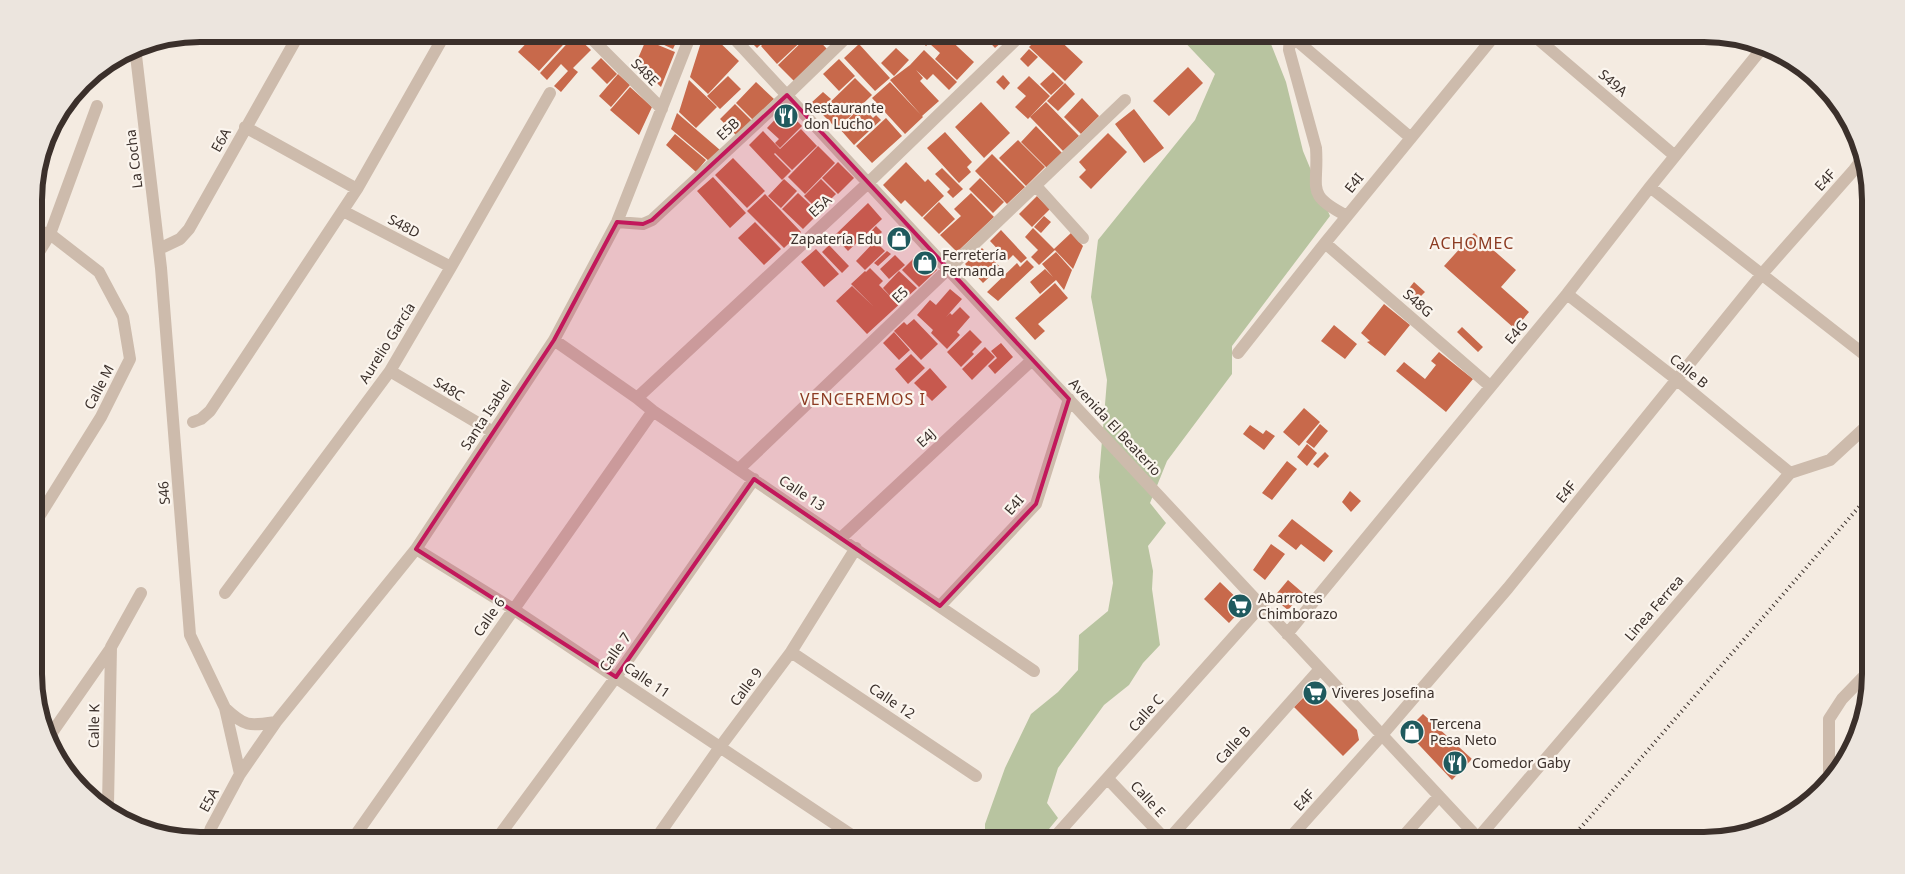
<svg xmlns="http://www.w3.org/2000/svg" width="1905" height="874" font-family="'Noto Sans',sans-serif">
	<rect width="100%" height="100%" fill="#f4ebe1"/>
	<path fill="#b8c4a0" d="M1177,34H1267L1286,82L1303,151L1330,216L1232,346V374L1167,461L1150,503L1166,523L1148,546L1153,571L1152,589L1160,645L1143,663L1129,685L1104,705L1058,768L1047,803L1058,818L1040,840H985V824L1005,768L1031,714L1058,692L1078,670L1079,635L1108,611L1113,583L1099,477L1107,380L1091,297L1098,240L1195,120L1215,74Z"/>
	<path fill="#c8694b" d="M535,34H573L539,71L518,52Z
		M605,34H613L611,40Z
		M640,34H680L673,49Z
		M743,34H772L757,48Z
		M774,34H784L786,36L788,34H809L777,64L761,46Z
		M810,34H813L827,49L794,81L778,65Z
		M823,34H843L833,44Z
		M884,34H902L894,43Z
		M914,34H939L926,46Z
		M940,34H944L974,62L957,80L935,59L940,53L930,44Z
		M982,34H1011L995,48Z
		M1042,34H1053L1083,62L1065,81L1029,47Z
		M575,35L591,50L573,68L578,72L561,92L554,86L568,71L561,64L547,80L540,73Z
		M703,36L714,37L739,61L708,94L690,77Z
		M646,40L675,52L661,87L636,63Z
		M859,44L890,78L875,91L844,58Z
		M896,48L909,60L894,76L881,63Z
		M1029,49L1038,57L1028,67L1020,59Z
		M924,50L957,82L949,90L933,74L927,80L916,70L923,78L920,81L939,101L922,116L890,80L910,65Z
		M601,58L617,74L607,84L591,68Z
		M839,59L855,76L839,91L823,74Z
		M1188,67L1203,83L1169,116L1153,101Z
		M1053,72L1064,83L1051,95L1040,84Z
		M618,74L630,85L611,107L599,96Z
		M1003,75L1010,83L1004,90L996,82Z
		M728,76L741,89L720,109L707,96Z
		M1029,76L1050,96L1028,119L1015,107L1026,96L1017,88Z
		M855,78L872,95L837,129L820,112Z
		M689,80L717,107L696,128L679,112Z
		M756,82L774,99L753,120L736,103Z
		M890,82L923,117L905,134L872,98Z
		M1065,83L1075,94L1058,111L1047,101Z
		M630,87L652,107L639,135L610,110Z
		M823,92L831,99L819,111L811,103Z
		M1082,98L1099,116L1081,134L1064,117Z
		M981,102L1010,133L984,158L955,127Z
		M1046,102L1079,136L1063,151L1030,117Z
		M735,104L752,121L737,136L720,119Z
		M862,106L873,118L876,115L881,120L854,145L839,128Z
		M785,109L802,126L780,148L775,143L779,139L767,128Z
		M1134,109L1164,148L1144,163L1115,124Z
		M677,113L720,150L709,161L671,129Z
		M886,118L902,136L872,163L856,146Z
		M1036,126L1062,153L1047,168L1021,142Z
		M801,129L817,146L792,170L775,153L774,154L791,171L782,180L749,145L763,131L780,149Z
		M945,132L972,162L967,167L971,172L959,183L927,148Z
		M1108,133L1127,152L1091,189L1079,177L1086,170L1079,162Z
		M675,134L706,160L696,172L666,145Z
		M1018,140L1045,167L1026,186L999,158Z
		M818,146L835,163L805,194L788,177Z
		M992,154L1025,187L1007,204L975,171Z
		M733,158L765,191L747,208L715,175Z
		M838,162L854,178L838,194L822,178Z
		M906,162L925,182L928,179L944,196L922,217L905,200L901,204L883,185Z
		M942,168L963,189L953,198L947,192L950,189L935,174Z
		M713,177L746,213L730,228L697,191Z
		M980,178L1004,202L993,213L969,189Z
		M784,179L797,191L781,208L768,196Z
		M821,179L836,194L819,211L804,196Z
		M798,193L819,213L803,229L782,209Z
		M971,193L994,217L957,252L940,235L961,216L954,209Z
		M765,194L801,232L784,248L747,211Z
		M1037,196L1050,209L1032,227L1019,214Z
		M939,202L955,219L939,234L923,218Z
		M868,203L882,219L848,251L834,236Z
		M1044,216L1051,222L1041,233L1034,227Z
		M755,222L781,249L764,265L738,238Z
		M876,226L882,232L871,243L866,237Z
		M1033,228L1055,250L1039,265L1031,257L1038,250L1025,237Z
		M1001,230L1027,258L1021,263L1013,255L1008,260L990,241Z
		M1071,233L1083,246L1073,269L1054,249Z
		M1474,233L1516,270L1501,287L1529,312L1515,329L1444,266Z
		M875,241L885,251L865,270L856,261Z
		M829,245L849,266L842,273L822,252Z
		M982,248L1000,267L983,283L965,264Z
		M816,249L839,274L824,287L801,262Z
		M887,251L891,254L878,266L874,263Z
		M920,252L937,270L919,287L902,270Z
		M1056,252L1072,270L1064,290L1056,280L1040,294L1030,282L1045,269L1053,277L1042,264Z
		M895,255L905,265L889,279L880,269Z
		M1027,260L1034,267L998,301L987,292L1017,263L1020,267Z
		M870,268L883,281L879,285L892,298L883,288L899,271L917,288L867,334L836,301L852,286L873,306L851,284L865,271L866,272Z
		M1414,282L1425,292L1417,300L1407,291Z
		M1055,283L1068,298L1038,324L1045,331L1035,340L1015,318Z
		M950,289L962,299L946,317L950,313L952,315L960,307L970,317L957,332L960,335L947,349L931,333L933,330L917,315L930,300L936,305Z
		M1384,304L1410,325L1385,356L1367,342L1370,341L1361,333Z
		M914,319L938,344L921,360L894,331L904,322L907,325Z
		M1334,325L1357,344L1345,359L1321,341Z
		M1462,327L1483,347L1478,352L1457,332Z
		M970,330L982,342L972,352L974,354L961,367L947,352Z
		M894,332L910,350L899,360L883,343Z
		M1001,343L1013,357L995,374L988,366L997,358L991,351Z
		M985,347L995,357L972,380L962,369Z
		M1439,352L1473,379L1446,412L1396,371L1404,362L1425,379L1436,365L1431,361Z
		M911,354L925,368L908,384L895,369Z
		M930,368L947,387L932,401L914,383Z
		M1304,408L1320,422L1299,446L1283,432Z
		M1320,424L1328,431L1314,448L1306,442Z
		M1250,425L1263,434L1266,430L1275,436L1264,450L1243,434Z
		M1307,444L1317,453L1307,466L1297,457Z
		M1325,452L1329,456L1318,468L1313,464Z
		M1287,461L1297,469L1272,500L1262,493Z
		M1350,491L1361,501L1351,512L1342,502Z
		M1292,519L1333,551L1324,562L1301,544L1296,550L1278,536Z
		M1271,544L1285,554L1265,580L1253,570Z
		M1288,580L1303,593L1288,610L1273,598Z
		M1220,582L1245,606L1229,623L1204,599Z
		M1314,687L1357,730L1359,740L1343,756L1294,707Z
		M1423,714L1472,759L1452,780L1406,731Z"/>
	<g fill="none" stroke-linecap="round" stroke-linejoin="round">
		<path stroke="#cdbbac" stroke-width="12" d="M587,34L662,109
			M730,34L1032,360L1480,840
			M1289,34L1411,138
			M1532,34L1675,156
			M1290,35L1289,50L1316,148C1319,189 1304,194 1347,216
			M135,47L161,268L190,635L225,708L240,774
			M245,127L357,189
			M1036,186L1083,238
			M1650,187L1870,359
			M343,211L451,267
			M617,222L643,224L652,220L787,95L850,34
			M34,230L50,234L99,272L123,317L130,359L101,417L35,523
			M1325,243L1490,386
			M159,249L180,239L189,229L299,34
			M34,260L50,234L97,106
			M1567,294L1676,379L1790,473
			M554,340L637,398L653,411L1034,671
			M1238,353L1325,243L1496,34
			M390,371L493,432
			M637,398L868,183L1022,34
			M193,422L201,419L210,411L357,189L445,34
			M739,469L1125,100
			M841,538L1032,360
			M416,549L513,609L859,840
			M225,593L390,371L451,267L550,93
			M940,606L1036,504L1069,399
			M1287,634L1567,294L1650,187L1764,46
			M791,652L976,776
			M225,708C245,727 249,726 276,722
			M51,734L111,648
			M1108,779L1166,840
			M1829,785V719L1842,699L1871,669
			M108,805L111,647L141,593
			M1478,838L1790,473L1830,460L1871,422
			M207,840L211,828L240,774L276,722L416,549L554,340L617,222L691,34
			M352,840L653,411
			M496,840L616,677L754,479
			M655,840L720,747L791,652L856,548
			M1052,840L1261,606
			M1168,840L1320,669
			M1288,840L1382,735L1508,588L1762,274L1853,171L1862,159
			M1400,840L1439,796"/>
		<path stroke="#3b302b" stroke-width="4" stroke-dasharray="1 4" stroke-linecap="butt" d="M1570,840L1871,493"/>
	</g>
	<path fill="#c2185b" fill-opacity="0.2" stroke="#c2185b" stroke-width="4" stroke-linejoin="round" d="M787,95L1069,399L1036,504L940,606L754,479L616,677L416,549L554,340L617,222L643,224L652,220Z"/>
	<defs>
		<symbol id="restaurant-disc" viewBox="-11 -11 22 22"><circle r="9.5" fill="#1f5a5e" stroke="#fbf5ee"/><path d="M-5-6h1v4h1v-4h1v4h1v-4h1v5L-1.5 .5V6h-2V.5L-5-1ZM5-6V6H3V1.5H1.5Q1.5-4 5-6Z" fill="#fff"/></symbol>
		<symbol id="shop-disc" viewBox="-11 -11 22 22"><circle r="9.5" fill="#1f5a5e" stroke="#fbf5ee"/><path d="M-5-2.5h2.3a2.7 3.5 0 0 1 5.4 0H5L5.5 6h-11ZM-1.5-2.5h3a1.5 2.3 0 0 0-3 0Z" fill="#fff"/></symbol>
		<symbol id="supermarket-disc" viewBox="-11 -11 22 22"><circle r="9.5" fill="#1f5a5e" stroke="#fbf5ee"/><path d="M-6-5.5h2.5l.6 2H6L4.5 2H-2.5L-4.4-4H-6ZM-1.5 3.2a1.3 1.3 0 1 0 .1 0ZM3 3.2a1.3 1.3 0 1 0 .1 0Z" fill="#fff"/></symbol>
	</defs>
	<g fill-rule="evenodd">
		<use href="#restaurant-disc" x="772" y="102" width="28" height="28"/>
		<use href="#shop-disc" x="885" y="225" width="28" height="28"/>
		<use href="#shop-disc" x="911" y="249" width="28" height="28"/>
		<use href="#supermarket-disc" x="1226" y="592" width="28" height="28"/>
		<use href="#supermarket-disc" x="1301" y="679" width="28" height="28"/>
		<use href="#shop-disc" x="1398" y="718" width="28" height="28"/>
		<use href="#restaurant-disc" x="1441" y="749" width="28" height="28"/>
	</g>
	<g text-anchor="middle" stroke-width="4.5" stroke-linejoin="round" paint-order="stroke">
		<g font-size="14" fill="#3b302b" stroke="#fbf5ee">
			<text transform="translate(645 72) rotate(45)" y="5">S48E</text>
			<text transform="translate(1613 83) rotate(41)" y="5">S49A</text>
			<text transform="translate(728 129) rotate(-43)" y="5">E5B</text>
			<text transform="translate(221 140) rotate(-61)" y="5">E6A</text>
			<text transform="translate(134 159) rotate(-97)" y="5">La Cocha</text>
			<text transform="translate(1825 180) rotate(-48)" y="5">E4F</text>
			<text transform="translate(1354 183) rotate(-51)" y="5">E4I</text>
			<text transform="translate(820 206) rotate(-43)" y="5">E5A</text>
			<text transform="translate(404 226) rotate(28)" y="5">S48D</text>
			<text transform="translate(900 295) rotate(-44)" y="5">E5</text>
			<text transform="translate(1418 303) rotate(41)" y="5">S48G</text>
			<text transform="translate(1516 332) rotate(-50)" y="5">E4G</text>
			<text transform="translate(387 343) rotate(-58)" y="5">Aurelio García</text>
			<text transform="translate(1689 371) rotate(39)" y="5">Calle B</text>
			<text transform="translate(99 387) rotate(-63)" y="5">Calle M</text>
			<text transform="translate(449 389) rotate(31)" y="5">S48C</text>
			<text transform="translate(486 415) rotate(-57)" y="5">Santa Isabel</text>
			<text transform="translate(1115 427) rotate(47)" y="5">Avenida El Beaterio</text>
			<text transform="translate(926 438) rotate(-43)" y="5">E4J</text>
			<text transform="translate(1566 492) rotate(-51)" y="5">E4F</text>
			<text transform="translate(164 493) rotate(-95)" y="5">S46</text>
			<text transform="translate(802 493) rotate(34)" y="5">Calle 13</text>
			<text transform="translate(1014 505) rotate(-49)" y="5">E4I</text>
			<text transform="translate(1654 608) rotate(-49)" y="5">Linea Ferrea</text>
			<text transform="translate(489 617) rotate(-55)" y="5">Calle 6</text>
			<text transform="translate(615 652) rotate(-55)" y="5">Calle 7</text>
			<text transform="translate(647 680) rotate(34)" y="5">Calle 11</text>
			<text transform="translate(746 687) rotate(-53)" y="5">Calle 9</text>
			<text transform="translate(892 701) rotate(34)" y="5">Calle 12</text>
			<text transform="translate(1146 713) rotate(-48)" y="5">Calle C</text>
			<text transform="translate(94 726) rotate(-89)" y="5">Calle K</text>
			<text transform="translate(1233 745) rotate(-48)" y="5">Calle B</text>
			<text transform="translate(1148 799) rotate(47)" y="5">Calle E</text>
			<text transform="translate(209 800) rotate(-62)" y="5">E5A</text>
			<text transform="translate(1304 800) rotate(-48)" y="5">E4F</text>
		</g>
		<g font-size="14" fill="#3b302b" stroke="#fbf5ee" text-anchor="start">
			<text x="804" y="113">Restaurante<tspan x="804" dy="16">don Lucho</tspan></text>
			<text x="882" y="244" text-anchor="end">Zapatería Edu</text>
			<text x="942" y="260">Ferretería<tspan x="942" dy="16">Fernanda</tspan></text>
			<text x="1258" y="603">Abarrotes<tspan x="1258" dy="16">Chimborazo</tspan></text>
			<text x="1332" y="698">Viveres Josefina</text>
			<text x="1430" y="729">Tercena<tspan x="1430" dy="16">Pesa Neto</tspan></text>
			<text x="1472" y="768">Comedor Gaby</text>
		</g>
		<g font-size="16" letter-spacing="1" fill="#8c3b22" stroke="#fbf5ee">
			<text x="1472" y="249">ACHOMEC</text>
			<text x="863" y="405">VENCEREMOS I</text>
		</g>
	</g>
	<path d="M0 0H1905V874H0ZM200 42H1704A158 158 0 0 1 1862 200V674A158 158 0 0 1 1704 832H200A158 158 0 0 1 42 674V200A158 158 0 0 1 200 42Z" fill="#ece5de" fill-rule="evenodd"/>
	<path fill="none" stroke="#3b302b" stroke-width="6" d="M200 42H1704A158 158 0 0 1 1862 200V674A158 158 0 0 1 1704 832H200A158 158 0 0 1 42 674V200A158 158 0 0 1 200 42Z"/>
</svg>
